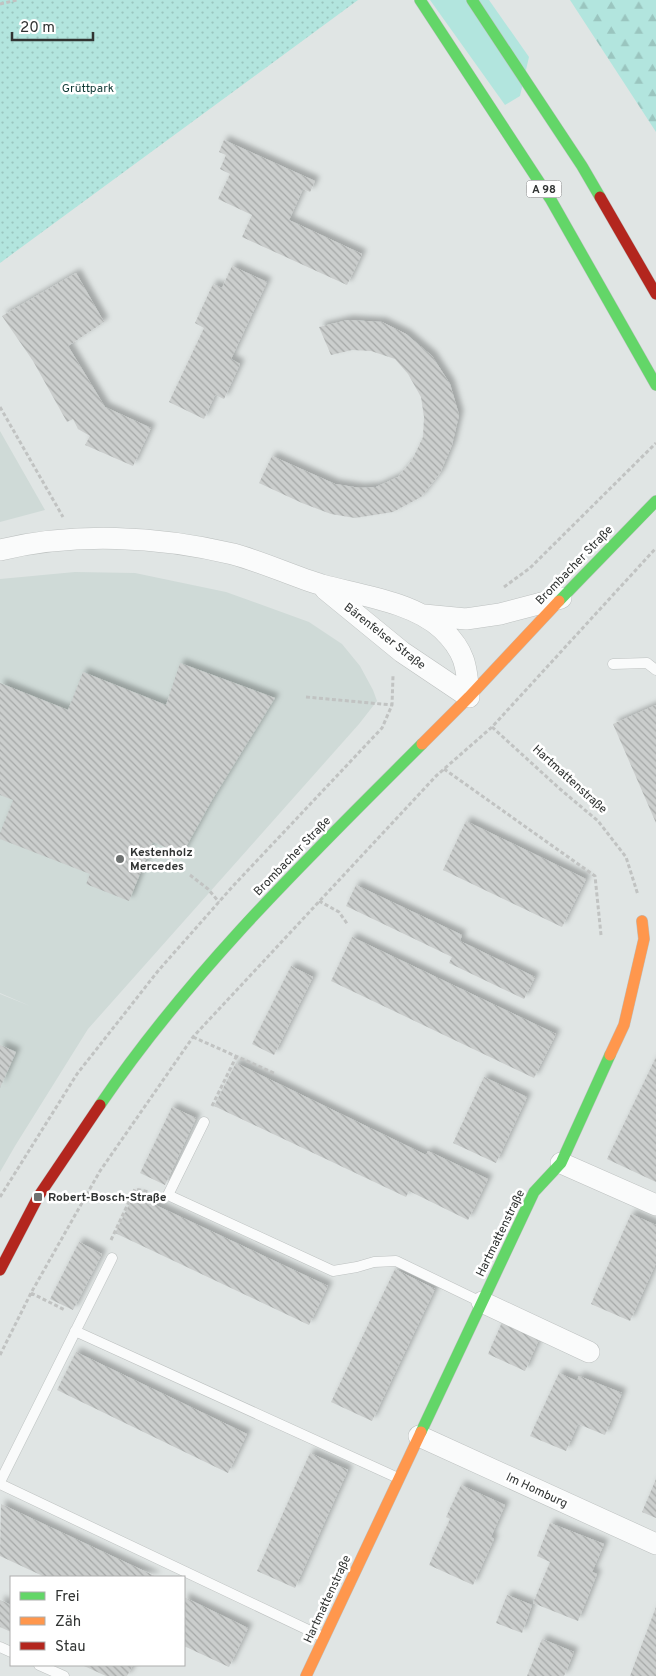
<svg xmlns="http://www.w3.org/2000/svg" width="656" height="1676" font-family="Overpass,sans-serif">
	<defs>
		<pattern id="forest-firs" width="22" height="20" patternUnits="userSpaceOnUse" patternTransform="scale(1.25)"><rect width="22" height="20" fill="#b2e5de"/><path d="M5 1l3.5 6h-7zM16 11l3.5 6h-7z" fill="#9ac5bf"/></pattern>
		<pattern id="park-dots" width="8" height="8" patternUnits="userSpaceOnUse" patternTransform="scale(1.25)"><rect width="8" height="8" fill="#b2e5de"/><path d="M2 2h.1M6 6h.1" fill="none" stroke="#9ac5bf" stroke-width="1.8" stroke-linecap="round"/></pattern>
		<pattern id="building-back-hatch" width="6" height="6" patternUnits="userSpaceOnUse" patternTransform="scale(1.25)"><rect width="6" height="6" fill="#cbcecd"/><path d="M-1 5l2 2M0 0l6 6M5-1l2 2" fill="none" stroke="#a5a8a7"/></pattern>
		<filter id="shadow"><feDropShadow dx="4.5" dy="-4.5" stdDeviation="2.5" flood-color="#0004"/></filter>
	</defs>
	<rect width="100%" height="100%" fill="#e0e5e4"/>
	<path fill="#cfdad7" d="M0,431L45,510L0,522Z
		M75,572L135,573L226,592L309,622L342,644L360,666L373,690L377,701L359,724L88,1029L15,1146L0,1172V994L30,1006L0,993V579Z"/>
	<path fill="url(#forest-firs)" d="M570,0H656V132Z"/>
	<path fill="url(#park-dots)" d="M0,0H358L0,263Z"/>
	<path fill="#b2e5de" d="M430,0H489L529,57L520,96L505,105Z"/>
	<path fill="url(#building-back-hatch)" filter="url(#shadow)" d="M224,140L315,181L310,192L303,189L289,220L362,254L347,285L242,237L252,215L218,199L230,174L220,169L226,155L219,152Z
		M232,266L267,282L231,359L240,364L224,399L215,395L204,419L169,402L204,328L195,323L213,284L222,288Z
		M76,273L104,322L68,346L105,407L151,428L133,466L85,445L90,436L78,429L73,419L67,422L33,361L2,316Z
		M348,320L382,322L406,334L432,356L450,384L459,415L452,445L440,473L421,497L393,512L355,518L331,514L302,503L259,483L272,456L335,484L360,488L376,487L398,477L412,460L423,437L424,417L421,397L408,374L395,359L371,351L352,350L331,355L319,327Z
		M180,663L275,698L212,800L182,854L153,842L129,901L86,884L90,874L0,839V833L13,800L0,795V683L68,710L83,672L166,705Z
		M656,705V823L613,724Z
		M466,821L586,879L562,927L443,870Z
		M356,885L462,935L460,941L535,977L524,999L449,963L452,957L346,906Z
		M352,937L556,1034L534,1078L331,981Z
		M291,966L313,977L274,1055L252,1044Z
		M0,1045L16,1052L0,1088Z
		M656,1057V1182L607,1159Z
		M236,1063L426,1155L428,1151L488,1179L468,1220L409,1191L406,1197L214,1106Z
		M484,1077L527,1097L496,1163L453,1143Z
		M172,1107L196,1118L165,1185L140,1173Z
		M134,1195L328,1286L309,1325L115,1233Z
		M631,1214L656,1225V1263L630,1321L591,1304Z
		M79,1242L102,1254L73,1310L50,1299Z
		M395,1269L435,1289L372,1421L331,1402Z
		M503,1320L540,1337L525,1371L488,1354Z
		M76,1352L247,1434L228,1473L57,1390Z
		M559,1373L577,1381L579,1376L622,1393L605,1435L578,1424L566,1451L530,1436Z
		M310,1453L348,1470L295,1588L257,1571Z
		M656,1479V1518L642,1512Z
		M461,1485L505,1505L491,1537L494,1539L473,1585L429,1565L450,1519L446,1517Z
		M1,1504L157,1577H45L0,1556Z
		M550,1523L604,1544L592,1572L597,1574L578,1621L533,1603L550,1562L537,1556Z
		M507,1595L532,1605L522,1633L496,1623Z
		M184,1597L248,1628L229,1667L184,1646Z
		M0,1600L11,1605V1632L0,1627Z
		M656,1607V1676H630Z
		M542,1639L574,1652L564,1676H527Z
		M82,1665H133L127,1676H106Z"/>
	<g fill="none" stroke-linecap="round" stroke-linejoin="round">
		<defs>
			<path id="lane" d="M613,664L647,663L656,670
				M204,1122L168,1195L333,1271L357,1267L374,1262L396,1261L481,1302
				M75,1331L398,1478
				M0,1482L112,1258
				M0,1484L323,1637
				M0,1647L11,1652
				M39,1665L64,1676"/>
			<path id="street" d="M0,550C75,532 157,536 233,554C263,562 292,576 322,585C359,595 413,602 442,629C465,651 467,666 469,697
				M325,589L402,652L469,697
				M424,615L466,619L500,614L561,598
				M561,1163L656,1205
				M482,1302L589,1352
				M419,1436L656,1544"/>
			<path id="fast" d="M420,0L551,200L656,385
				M472,0L582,166L600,197
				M559,601L656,501
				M100,1105C191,971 308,858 422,744
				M421,1432L534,1192L561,1163L610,1055"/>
			<path id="slow" d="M422,744L469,697L559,601
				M610,1055L624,1025L644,939L642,921
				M306,1676L421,1432"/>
			<path id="jam" d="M600,197L656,294
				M0,1270L38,1197L100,1105"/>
		</defs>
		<use href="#lane" stroke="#bdc1c0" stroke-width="11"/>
		<use href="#street" stroke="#bdc1c0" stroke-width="22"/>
		<use href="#fast" stroke="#bdc1c0" stroke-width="12"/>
		<use href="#slow" stroke="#bdc1c0" stroke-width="12"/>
		<use href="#jam" stroke="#bdc1c0" stroke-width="12"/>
		<path stroke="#c1c3c2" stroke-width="3" stroke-dasharray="4 2.5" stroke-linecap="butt" d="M0,4L17,0
			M0,407L63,517
			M504,587L530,568L656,443
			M306,697L392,705
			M492,727L560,789L598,821L626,857L638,895
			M444,769L595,876L601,935
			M190,875L208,889L219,902
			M319,901L339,912L348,925
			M193,1037L276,1074
			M212,1106L236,1057
			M0,1197L77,1074L158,971L233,886L382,728L392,705L393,676
			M111,1240L135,1189L149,1192
			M31,1293L65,1310
			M0,1355L31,1293L100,1171L193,1037L436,776L492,727L656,548"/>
		<use href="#lane" stroke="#fafbfb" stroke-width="10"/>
		<use href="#street" stroke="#fafbfb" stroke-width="21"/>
		<use href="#fast" stroke="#63d668" stroke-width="11"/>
		<use href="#slow" stroke="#ff974d" stroke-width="11"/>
		<use href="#jam" stroke="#b3261e" stroke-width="11"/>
	</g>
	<g fill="#6e7271" stroke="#fff" stroke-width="2">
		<circle cx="120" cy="859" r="5"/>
		<rect x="33" y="1192" width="10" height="10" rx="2.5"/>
	</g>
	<g text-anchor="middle" stroke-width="5" stroke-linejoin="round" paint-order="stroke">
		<rect fill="#fff" stroke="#6f7170" stroke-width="1" x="526.5" y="180.5" width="35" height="17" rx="4"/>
		<g font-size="11" font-weight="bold" fill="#313433">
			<text x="544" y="193">A 98</text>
		</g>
		<g font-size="12" fill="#0f3a35" stroke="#fff">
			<text x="88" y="92">Grüttpark</text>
		</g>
		<g font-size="12" fill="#313433" stroke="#fff">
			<text transform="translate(574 565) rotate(-46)" y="4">Brombacher Straße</text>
			<text transform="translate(385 636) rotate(38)" y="4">Bärenfelser Straße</text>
			<text transform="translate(570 779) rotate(42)" y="4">Hartmattenstraße</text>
			<text transform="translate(292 856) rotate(-46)" y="4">Brombacher Straße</text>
			<text transform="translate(500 1233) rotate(-64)" y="4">Hartmattenstraße</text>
			<text transform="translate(537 1490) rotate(25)" y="4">Im Homburg</text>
			<text transform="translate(327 1599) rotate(-65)" y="4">Hartmattenstraße</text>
		</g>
		<g font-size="12" font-weight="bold" fill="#313433" stroke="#fff" text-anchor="start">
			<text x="130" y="856">Kestenholz<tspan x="130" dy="14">Mercedes</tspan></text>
			<text x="48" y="1201">Robert-Bosch-Straße</text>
		</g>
	</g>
	<rect x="10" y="1576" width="175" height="90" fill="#ffffff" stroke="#adaead"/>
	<rect x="20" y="1592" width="25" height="8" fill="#63d668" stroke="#adaead"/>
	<text x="55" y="1601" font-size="15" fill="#313433">Frei</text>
	<rect x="20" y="1617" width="25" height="8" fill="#ff974d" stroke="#adaead"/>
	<text x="55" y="1626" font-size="15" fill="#313433">Zäh</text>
	<rect x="20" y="1642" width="25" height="8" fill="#b3261e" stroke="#adaead"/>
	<text x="55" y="1651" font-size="15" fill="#313433">Stau</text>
	<path d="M12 32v8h81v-8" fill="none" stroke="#313433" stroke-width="2.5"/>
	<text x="20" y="32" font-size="15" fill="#313433" stroke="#ffffff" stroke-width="4" paint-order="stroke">20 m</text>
</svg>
